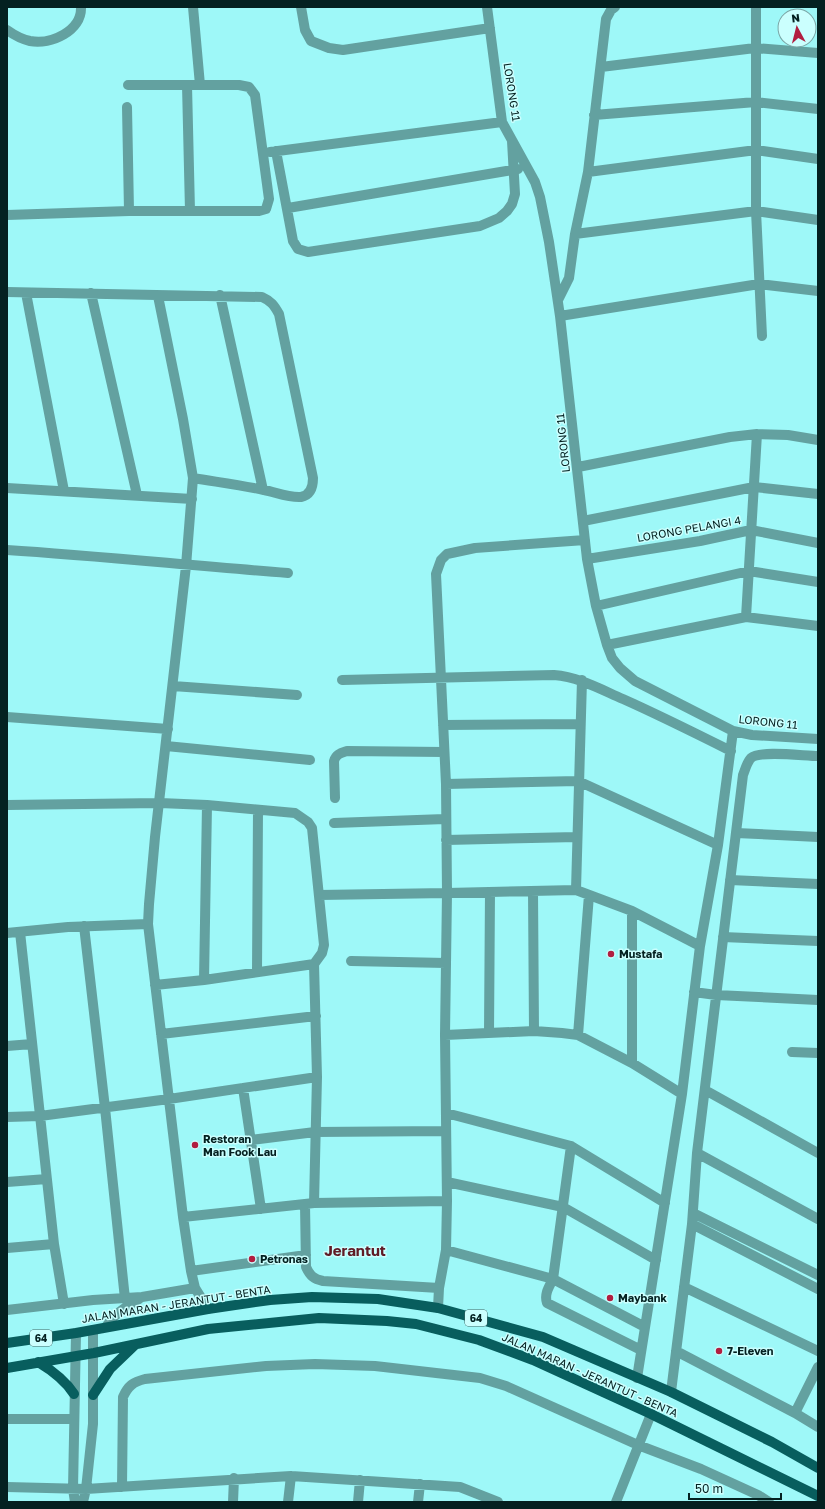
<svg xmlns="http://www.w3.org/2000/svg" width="825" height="1509" font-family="'Golos Text',sans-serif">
	<rect width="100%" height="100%" fill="#9ef8f8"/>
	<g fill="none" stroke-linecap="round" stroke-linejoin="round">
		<path stroke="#63a1a0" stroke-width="10" d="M193,7L200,85
			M301,7L305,30L311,41L329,48L343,50L490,28
			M487,7L502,122L535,182L540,197L549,242L560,316L587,559L596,606L607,645L612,658L620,668L635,681L733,731L752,735L818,739
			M756,7V211L762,336
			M7,30C14,35 21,39 30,41C51,45 82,31 81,7
			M601,67L755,48L818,53
			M187,85L190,211
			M127,107L129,211
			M594,115L756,102L818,109
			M276,151L293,241L298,249L308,252L480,226L499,218L507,211L512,204L515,194L512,141
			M270,152L502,122
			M588,172L756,150L818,159
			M288,208L518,169
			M7,215L129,211H259L266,209L269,199L255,95L249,87L239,85H128
			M575,234L756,211L818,220
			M7,292L262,297C271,301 274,305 279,314L313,478C313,486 311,495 301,497C289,498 275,492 264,490C241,485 217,482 193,478
			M26,293L64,491
			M91,293L137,495
			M220,295L263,490
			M158,296L183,419L193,478L186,566L155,837L149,904L148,924L183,1217L191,1271L195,1288L208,1309
			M558,300L569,278L575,234L588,172L606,19L611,10L615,7
			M560,316L759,284L818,291
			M578,467L730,437L757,434L788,435L818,440
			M7,488L192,499
			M583,521L754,487L818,494
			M7,550C101,556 194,566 288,573
			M587,559L700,541L751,530L818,543
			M596,606L749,571L818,582
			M746,617L757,434
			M607,645L746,617L818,626
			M342,680L554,675C579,677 600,689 623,699C659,715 695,733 731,751
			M173,686L297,695
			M7,717L168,729
			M443,725L580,724
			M166,746L310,760
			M446,784L578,781L718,845
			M335,798L334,761C336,754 341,753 347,751L444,752
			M7,805L160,803L207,805L295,813L308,822L312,828L324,945L322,953L314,964L204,980L155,985
			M334,823L445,819
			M736,833L818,837
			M446,840L577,837
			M730,880L818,884
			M576,890L582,680
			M533,891L534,1031
			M319,895L447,893L576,890L632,911L700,946
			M84,926L105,1108L125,1299
			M20,932L54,1244L64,1304
			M7,933L68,927L148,924
			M723,937L818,941
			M351,961L446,963
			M257,972L258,810
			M204,980L207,805
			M694,992L716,995L818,1000
			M489,1033L490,892
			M161,1034L316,1016
			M445,1035L534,1031L562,1033L578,1035L632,1063L682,1094
			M578,1035L589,895
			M7,1046L32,1044
			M792,1052L818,1053
			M632,1063V911
			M243,1088L261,1209
			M705,1090L818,1153
			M446,1113L571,1146L665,1203
			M7,1117L40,1116L169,1099L317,1077
			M251,1140L315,1132L446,1131
			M571,1146L553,1279C549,1287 544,1294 547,1303L641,1350
			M697,1153L818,1219
			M7,1182L47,1179
			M447,1182L563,1207L656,1260
			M314,1203L317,1077L314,964
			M305,1204L306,1267C310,1276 314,1279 323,1281L439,1288
			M693,1213L818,1275
			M183,1217L314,1203L447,1201
			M692,1224L818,1289
			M7,1248L54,1244
			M446,1250L553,1279L645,1327
			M191,1271L306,1255
			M684,1287L818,1351
			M438,1308L439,1288L446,1250L447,1201L445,1035L447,893L446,784L436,574L441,560L447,554L475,548L585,540
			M7,1310L93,1300L142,1297L195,1288
			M106,1327C114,1314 126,1307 139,1299
			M676,1351L795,1413L818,1427
			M637,1378L682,1094L700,946L718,845L733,731
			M671,1392L692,1224L697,1153L743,775C745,770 747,762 751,758C760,750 804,756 818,756
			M795,1413L818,1367
			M7,1419H73
			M7,1487L86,1489L291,1476L460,1487L498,1502
			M122,1487L123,1397C128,1386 133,1382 145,1379L266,1366L315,1364L375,1366L480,1378L506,1386L638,1445L701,1469L758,1495L769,1502
			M75,1502L73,1489L76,1333
			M83,1502L86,1489L93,1424V1330
			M233,1502L234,1478
			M288,1502L291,1476
			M358,1502L360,1480
			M418,1502L420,1484
			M616,1502L651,1414"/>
		<path stroke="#085e5e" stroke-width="10" d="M7,1343L76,1333L208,1309L270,1300L312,1297L378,1299L438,1308L543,1337L671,1392L772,1442L818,1468
			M38,1362C53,1371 65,1380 74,1394
			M7,1368L94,1353L208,1329L319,1318L387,1321L416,1324L479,1340L533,1360L651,1414L818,1496
			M93,1395L110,1369L135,1345"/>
	</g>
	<g fill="#b11e40" stroke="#cbfffe" stroke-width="1.5">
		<circle cx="611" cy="954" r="4"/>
		<circle cx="195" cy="1145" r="4"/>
		<circle cx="252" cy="1259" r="4"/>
		<circle cx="610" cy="1298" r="4"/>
		<circle cx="719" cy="1351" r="4"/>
	</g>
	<g text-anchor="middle" stroke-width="3" stroke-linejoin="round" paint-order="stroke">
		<g fill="#cbfffe" stroke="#406463" stroke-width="1">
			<rect x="465" y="1310" width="22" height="16" rx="3"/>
			<rect x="30" y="1330" width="22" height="16" rx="3"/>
		</g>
		<g font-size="10" font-weight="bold" fill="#042121">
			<text x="476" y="1322">64</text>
			<text x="41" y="1342">64</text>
		</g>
		<g font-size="11" fill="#042121" stroke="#cbfffe">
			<text transform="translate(512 92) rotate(81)" y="4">LORONG 11</text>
			<text transform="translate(563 443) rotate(-96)" y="4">LORONG 11</text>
			<text transform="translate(689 529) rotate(-10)" y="4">LORONG PELANGI 4</text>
			<text transform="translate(768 722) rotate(6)" y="4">LORONG 11</text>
			<text transform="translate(176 1304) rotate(-9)" y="4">JALAN MARAN - JERANTUT - BENTA</text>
			<text transform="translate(590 1375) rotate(24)" y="4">JALAN MARAN - JERANTUT - BENTA</text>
		</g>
		<g font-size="11" font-weight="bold" fill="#042121" stroke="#cbfffe" text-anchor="start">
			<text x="619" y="958">Mustafa</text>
			<text x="203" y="1143">Restoran<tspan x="203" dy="13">Man Fook Lau</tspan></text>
			<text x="260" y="1263">Petronas</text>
			<text x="618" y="1302">Maybank</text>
			<text x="727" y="1355">7-Eleven</text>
		</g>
		<g font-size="15" font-weight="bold" fill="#601b26" stroke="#cbfffe">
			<text x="355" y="1256">Jerantut</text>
		</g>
	</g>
	<rect width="825" height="1509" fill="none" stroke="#042121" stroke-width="16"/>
	<g transform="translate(797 28) rotate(353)"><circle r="19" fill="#cbfffe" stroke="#7ba6a6"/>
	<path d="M0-3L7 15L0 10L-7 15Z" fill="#b11e40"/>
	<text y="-6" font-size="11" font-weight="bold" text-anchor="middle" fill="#042121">N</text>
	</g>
	<path d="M689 1493v6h92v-6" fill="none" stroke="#042121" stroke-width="2"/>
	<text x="695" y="1493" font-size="12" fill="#042121" stroke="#cbfffe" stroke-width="3" paint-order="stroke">50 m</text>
</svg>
